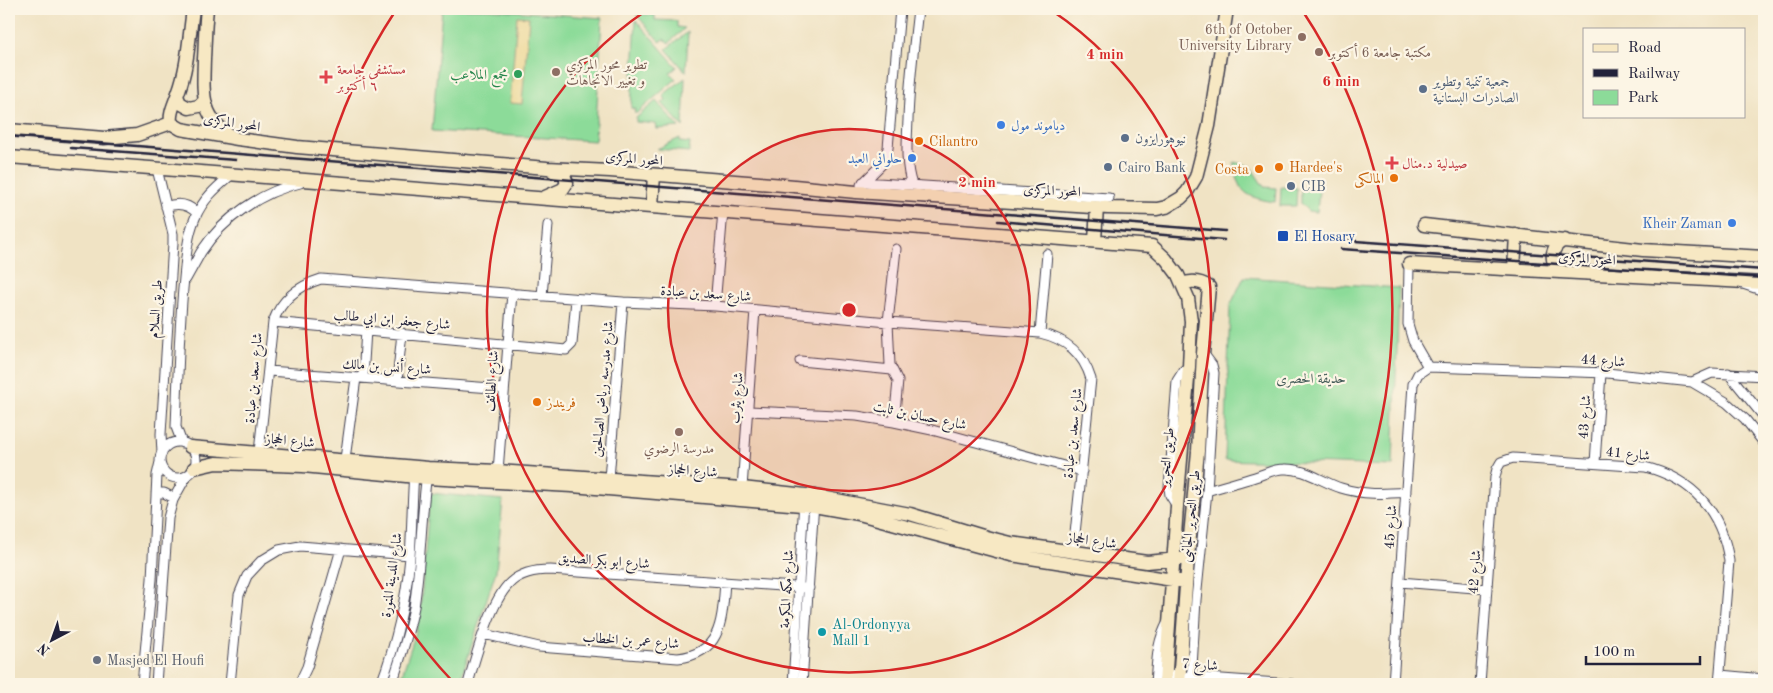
<svg xmlns="http://www.w3.org/2000/svg" width="1773" height="693" font-family="'Old Standard TT',Amiri,serif">
	<rect width="100%" height="100%" fill="#fcf5e5"/>
	<filter id="ink" filterUnits="userSpaceOnUse"><feTurbulence type="fractalNoise" baseFrequency=".02" numOctaves="2"/><feDisplacementMap in="SourceGraphic" scale="10" xChannelSelector="R" yChannelSelector="G"/><feConvolveMatrix kernelMatrix="1 2 1 2 8 2 1 2 1" color-interpolation-filters="sRGB"/></filter>
	<filter id="wash" filterUnits="userSpaceOnUse"><feTurbulence type="fractalNoise" baseFrequency=".0096" numOctaves="4" result="noise"/><feDisplacementMap in="SourceGraphic" scale="20" xChannelSelector="R" yChannelSelector="G"/><feGaussianBlur stdDeviation="1.12" result="paint"/><feColorMatrix in="noise" values="0 0 0 0 0 0 0 0 0 0 0 0 0 0 0 0 0 1.4 0 .05"/><feComposite in="paint" operator="in"/></filter>
	<g filter="url(#wash)">
		<rect width="100%" height="100%" fill="#f0e3c4"/>
		<path fill="#8cdb99" stroke="#577e6a" d="M442,9H486L602,18L595,141L432,131Z
			M636,14L655,15V20L677,21V27L685,28L669,43L664,39L660,42Z
			M636,20L677,67L670,73L676,79L637,113H634L635,109L631,108Z
			M688,32L686,72L666,49Z
			M685,78L683,127L662,103L666,100L663,95Z
			M656,101L679,127L657,129L656,124L636,122V118Z
			M680,138V142L690,143L689,152L657,149Z
			M1234,162L1250,166L1264,187L1276,188L1275,202C1246,198 1236,191 1234,162Z
			M1281,187L1297,188L1296,206H1280Z
			M1301,188L1319,190L1317,212L1308,211L1301,204Z
			M1244,277L1399,288L1393,466L1225,460L1230,306Z
			M430,493L503,500L496,571L459,684H399L416,632L421,601Z"/>
		<path fill="#eeda9e" stroke="#887e6c" d="M517,16L529,17L522,104L510,103Z"/>
	</g>
	<g filter="url(#ink)">
		<g fill="none" stroke-linecap="round" stroke-linejoin="round">
			<defs>
				<path id="street" d="M157,169L173,234V243L161,434L162,453
					M863,182L1109,198
					M861,185L883,163L888,148L900,9
					M912,185C905,164 907,143 908,120C909,83 914,46 918,9
					M166,207C178,202 188,204 197,213
					M1409,264L1408,324L1413,341L1428,367
					M186,279C191,270 196,261 201,252C223,218 261,192 300,183
					M1743,284L1764,291
					M542,296L548,225
					M715,306L723,211
					M273,322L566,350L572,344L576,299
					M1040,333L1047,254
					M800,361L892,370
					M269,371L504,389
					M1728,373L1764,417
					M363,378L366,330
					M397,381L402,333
					M1692,382L1712,373L1764,376
					M749,411L857,416L894,422L932,430L1082,471
					M894,422L898,381L890,365L888,322L896,249
					M160 460a18 18 0 1 1 36 0a18 18 0 1 1-36 0Z
					M182,443L176,427C178,377 179,327 184,278C186,258 187,237 195,218C203,199 216,188 231,175
					M259,452L273,322C281,300 298,286 321,279L623,302L715,306L888,322L1040,333C1066,339 1083,353 1091,379L1073,553
					M345,459L356,378
					M1595,463L1601,373
					M498,471L512,293
					M609,479L623,302
					M742,488L755,310
					M1207,491C1223,486 1239,482 1255,477C1265,474 1273,469 1284,469C1305,468 1322,482 1341,488C1363,495 1384,494 1406,492
					M156,493H164L174,498
					M1177,506L1170,495L1169,488L1177,381L1184,370L1189,367
					M1400,582L1487,589
					M484,634L539,647L678,658C723,653 722,618 725,582
					M1166,675L1292,684
					M1720,675L1764,679
					M142,684L152,579L157,475L160,462
					M156,684L168,518L173,500L187,475
					M230,684L239,595L247,576L261,561L279,550L300,546L410,555
					M299,684L307,667L341,549
					M381,684C396,644 406,600 410,557C412,528 412,500 414,472
					M392,684C400,659 409,633 414,607C421,563 421,518 427,473
					M468,684C475,658 491,599 511,582C522,572 536,570 550,570L809,588
					M793,684L804,500
					M802,684L814,502
					M1155,684C1157,661 1156,644 1168,622
					M1191,684L1196,600L1207,491L1214,373L1212,365L1203,353
					M1393,684L1413,384L1418,374L1428,367L1607,373L1692,382L1726,402L1745,419L1764,443
					M1480,684L1495,477L1497,469L1501,462L1513,458L1645,467C1693,479 1722,512 1729,561L1719,684"/>
				<path id="secondary" d="M207,9C205,26 205,43 204,59C203,93 200,118 233,137
					M177,96L180,103L189,108L199,106L204,101
					M171,123L181,129L238,139L297,147L547,168L610,171L784,185L856,192L1108,208L1157,209L1166,207L1181,198L1187,192L1196,177L1209,126L1227,9
					M171,123C169,113 175,103 178,93C188,67 189,37 193,9
					M9,130L104,138L137,135L171,123
					M9,157L1152,246L1166,259L1178,275L1188,298L1191,321L1189,367L1177,506L1165,684
					M545,197L563,189L567,183L564,175L553,171
					M652,206L654,175
					M1424,225L1643,250L1764,257
					M1095,241L1097,207
					M1409,264L1764,283
					M1514,269L1516,235
					M1563,272C1549,264 1549,247 1565,240
					M190,447L428,468L498,471L742,488L815,496L910,514L986,537L1010,543L1147,562L1188,558
					M194,468L216,463L303,466L427,478L572,486L814,506L859,514L1011,555L1186,582
					M1179,684L1188,558L1198,451L1203,353L1209,287C1200,281 1192,280 1182,284"/>
			</defs>
			<use href="#street" stroke="#413f50" stroke-width="11"/>
			<use href="#secondary" stroke="#413f50" stroke-width="15"/>
			<use href="#street" stroke="#fff" stroke-width="9"/>
			<use href="#secondary" stroke="#f7e8c3" stroke-width="12"/>
			<path stroke="#22223b" stroke-width="2.5" d="M9,136L1225,231
				M71,148L236,160
				M998,221L1224,240
				M1341,240L1764,270
				M1341,249L1764,278"/>
		</g>
	</g>
	<circle cx="849" cy="310" r="181" fill="#d62828" fill-opacity=".12"/>
	<g fill="none" stroke="#d62828" stroke-width="2.5">
		<circle cx="849" cy="310" r="181"/>
		<path d="M1051 10A362 362 0 1 1 647 10"/>
		<path d="M455 684A543 543 0 0 1 396 10M1302 10A543 543 0 0 1 1243 684"/>
	</g>
	<g fill="#8d6e63" stroke="#fcf5e5" stroke-width="2">
		<circle cx="1302" cy="37" r="5"/>
		<circle cx="1319" cy="52" r="5"/>
		<circle cx="556" cy="72" r="5"/>
		<circle cx="679" cy="432" r="5"/>
	</g>
	<circle fill="#2e9e5b" stroke="#fcf5e5" stroke-width="2" cx="518" cy="74" r="5"/>
	<g fill="#e0444e" stroke="#fcf5e5" stroke-width="2">
		<path d="M323.5 69.5h5v5h5v5h-5v5h-5v-5h-5v-5h5z"/>
		<path d="M1389.5 155.5h5v5h5v5h-5v5h-5v-5h-5v-5h5z"/>
	</g>
	<g fill="#5c6f8a" stroke="#fcf5e5" stroke-width="2">
		<circle cx="1423" cy="89" r="5"/>
		<circle cx="1125" cy="138" r="5"/>
		<circle cx="1108" cy="167" r="5"/>
		<circle cx="1291" cy="186" r="5"/>
	</g>
	<g fill="#3f7fe0" stroke="#fcf5e5" stroke-width="2">
		<circle cx="1001" cy="125" r="5"/>
		<circle cx="912" cy="158" r="5"/>
		<circle cx="1732" cy="223" r="5"/>
	</g>
	<g fill="#e8710a" stroke="#fcf5e5" stroke-width="2">
		<circle cx="919" cy="141" r="5"/>
		<circle cx="1279" cy="167" r="5"/>
		<circle cx="1259" cy="169" r="5"/>
		<circle cx="1394" cy="178" r="5"/>
		<circle cx="537" cy="402" r="5"/>
	</g>
	<rect fill="#1a4fb4" stroke="#fcf5e5" stroke-width="2" x="1277" y="230" width="12" height="12" rx="2.5"/>
	<circle fill="#0f9aa8" stroke="#fcf5e5" stroke-width="2" cx="822" cy="632" r="5"/>
	<circle fill="#6b7280" stroke="#fcf5e5" stroke-width="2" cx="97" cy="660" r="5"/>
	<g text-anchor="middle" stroke-width="4.5" stroke-linejoin="round" paint-order="stroke">
		<g font-size="14" fill="#785e54" stroke="#fcf5e5" text-anchor="start">
			<text x="1292" y="34" text-anchor="end">6th of October<tspan x="1292" dy="16">University Library</tspan></text>
			<text x="1329" y="57">مكتبة جامعة 6 أكتوبر</text>
			<text x="566" y="69">تطوير محور المركزي<tspan x="566" dy="16">و تغيير الاتجاهات</tspan></text>
			<text x="679" y="453" text-anchor="middle">مدرسة الرضوي</text>
		</g>
		<g font-size="14" fill="#be3a42" stroke="#fcf5e5" text-anchor="start">
			<text x="337" y="74">مستشفى جامعة<tspan x="337" dy="16">٦ أكتوبر</tspan></text>
			<text x="1402" y="168">صيدلية د.منال</text>
		</g>
		<g font-size="14" fill="#27864d" stroke="#fcf5e5" text-anchor="end">
			<text x="508" y="79">مجمع الملاعب</text>
		</g>
		<g font-size="14" fill="#4e5e75" stroke="#fcf5e5" text-anchor="start">
			<text x="1433" y="86">جمعية تنمية وتطوير<tspan x="1433" dy="16">الصادرات البستانية</tspan></text>
			<text x="1135" y="143">نيوهورايزون</text>
			<text x="1118" y="172">Cairo Bank</text>
			<text x="1301" y="191">CIB</text>
		</g>
		<g font-size="14" fill="#22223b" stroke="#fcf5e5">
			<text transform="translate(232 122) rotate(9)" y="5">المحور المركزى</text>
			<text transform="translate(634 158) rotate(5)" y="5">المحور المركزى</text>
			<text transform="translate(1052 190) rotate(3)" y="5">المحور المركزى</text>
			<text transform="translate(1587 258) rotate(4)" y="5">المحور المركزى</text>
			<text transform="translate(706 293) rotate(4)" y="5">شارع سعد بن عبادة</text>
			<text transform="translate(155 309) rotate(-86)" y="5">طريق السلام</text>
			<text transform="translate(392 319) rotate(5)" y="5">شارع جعفر ابن ابي طالب</text>
			<text transform="translate(1603 360) rotate(4)" y="5">شارع 44</text>
			<text transform="translate(387 366) rotate(4)" y="5">شارع أنس بن مالك</text>
			<text transform="translate(253 378) rotate(-85)" y="5">شارع سعد بن عبادة</text>
			<text transform="translate(491 381) rotate(-86)" y="5">شارع الطائف</text>
			<text transform="translate(602 389) rotate(-85)" y="5">شارع مدرسه رياض الصالحين</text>
			<text transform="translate(736 398) rotate(-86)" y="5">شارع يثرب</text>
			<text transform="translate(920 415) rotate(12)" y="5">شارع حسان بن ثابت</text>
			<text transform="translate(1584 417) rotate(-86)" y="5">شارع 43</text>
			<text transform="translate(1072 433) rotate(-84)" y="5">شارع سعد بن عبادة</text>
			<text transform="translate(290 440) rotate(5)" y="5">شارع الحجاز</text>
			<text transform="translate(1628 453) rotate(6)" y="5">شارع 41</text>
			<text transform="translate(1166 457) rotate(-85)" y="5">طريق التحرير</text>
			<text transform="translate(693 470) rotate(4)" y="5">شارع الحجاز</text>
			<text transform="translate(1190 516) rotate(-84)" y="5">طريق التحرير الجانبى</text>
			<text transform="translate(1390 527) rotate(-86)" y="5">شارع 45</text>
			<text transform="translate(1092 540) rotate(8)" y="5">شارع الحجاز</text>
			<text transform="translate(604 560) rotate(4)" y="5">شارع ابو بكر الصديق</text>
			<text transform="translate(1474 572) rotate(-86)" y="5">شارع 42</text>
			<text transform="translate(391 575) rotate(-82)" y="5">شارع المدينة المنورة</text>
			<text transform="translate(786 589) rotate(-87)" y="5">شارع مكه المكرمة</text>
			<text transform="translate(631 640) rotate(4)" y="5">شارع عمر بن الخطاب</text>
			<text transform="translate(1200 664) rotate(4)" y="5">شارع 7</text>
		</g>
		<g font-size="14" fill="#366cbe" stroke="#fcf5e5" text-anchor="end">
			<text x="1011" y="130" text-anchor="start">دياموند مول</text>
			<text x="902" y="163">حلواني العبد</text>
			<text x="1722" y="228">Kheir Zaman</text>
		</g>
		<g font-size="14" fill="#c56008" stroke="#fcf5e5" text-anchor="start">
			<text x="929" y="146">Cilantro</text>
			<text x="1289" y="172">Hardee's</text>
			<text x="1249" y="174" text-anchor="end">Costa</text>
			<text x="1384" y="183" text-anchor="end">المالكى</text>
			<text x="547" y="407">فريندز</text>
		</g>
		<g font-size="14" fill="#164399" stroke="#fcf5e5" text-anchor="start">
			<text x="1294" y="241">El Hosary</text>
		</g>
		<g font-size="14" fill="#425a57" stroke="#fcf5e5">
			<text x="1311" y="383">حديقة الحصرى</text>
		</g>
		<g font-size="14" fill="#0d838f" stroke="#fcf5e5" text-anchor="start">
			<text x="832" y="629">Al-Ordonyya<tspan x="832" dy="16">Mall 1</tspan></text>
		</g>
		<g font-size="14" fill="#5b616d" stroke="#fcf5e5" text-anchor="start">
			<text x="107" y="665">Masjed El Houfi</text>
		</g>
	</g>
	<circle cx="849" cy="310" r="8" fill="#d62828" stroke="#fcf5e5" stroke-width="2.5"/>
	<g font-size="15" text-anchor="middle" font-weight="bold" fill="#d62828" stroke="#fcf5e5" stroke-width="4.5" stroke-linejoin="round" paint-order="stroke">
		<text x="1105" y="59">4 min</text>
		<text x="1341" y="86">6 min</text>
		<text x="977" y="187">2 min</text>
	</g>
	<rect width="1773" height="693" fill="none" stroke="#fcf5e5" stroke-width="30"/>
	<rect x="1583" y="28" width="162" height="90" fill="#fcf5e5" stroke="#a5a1a1"/>
	<rect x="1593" y="44" width="25" height="8" fill="#f7e8c3" stroke="#a5a1a1"/>
	<text x="1628" y="52" font-size="15" fill="#22223b">Road</text>
	<rect x="1593" y="69" width="25" height="8" fill="#22223b" stroke="#a5a1a1"/>
	<text x="1628" y="78" font-size="15" fill="#22223b">Railway</text>
	<rect x="1593" y="90" width="25" height="15" fill="#8cdb99" stroke="#a5a1a1"/>
	<text x="1628" y="102" font-size="15" fill="#22223b">Park</text>
	<g transform="translate(52 640) rotate(221)" stroke="#fcf5e5" stroke-width="4" paint-order="stroke">
	<path d="M0-4L9 19L0 12L-9 19Z" fill="#22223b"/>
	<text y="-8" font-size="14" font-weight="bold" text-anchor="middle" fill="#22223b">N</text>
	</g>
	<path d="M1586 656v8h114v-8" fill="none" stroke="#22223b" stroke-width="2.5"/>
	<text x="1593" y="656" font-size="15" fill="#22223b" stroke="#fcf5e5" stroke-width="4" paint-order="stroke">100 m</text>
</svg>
